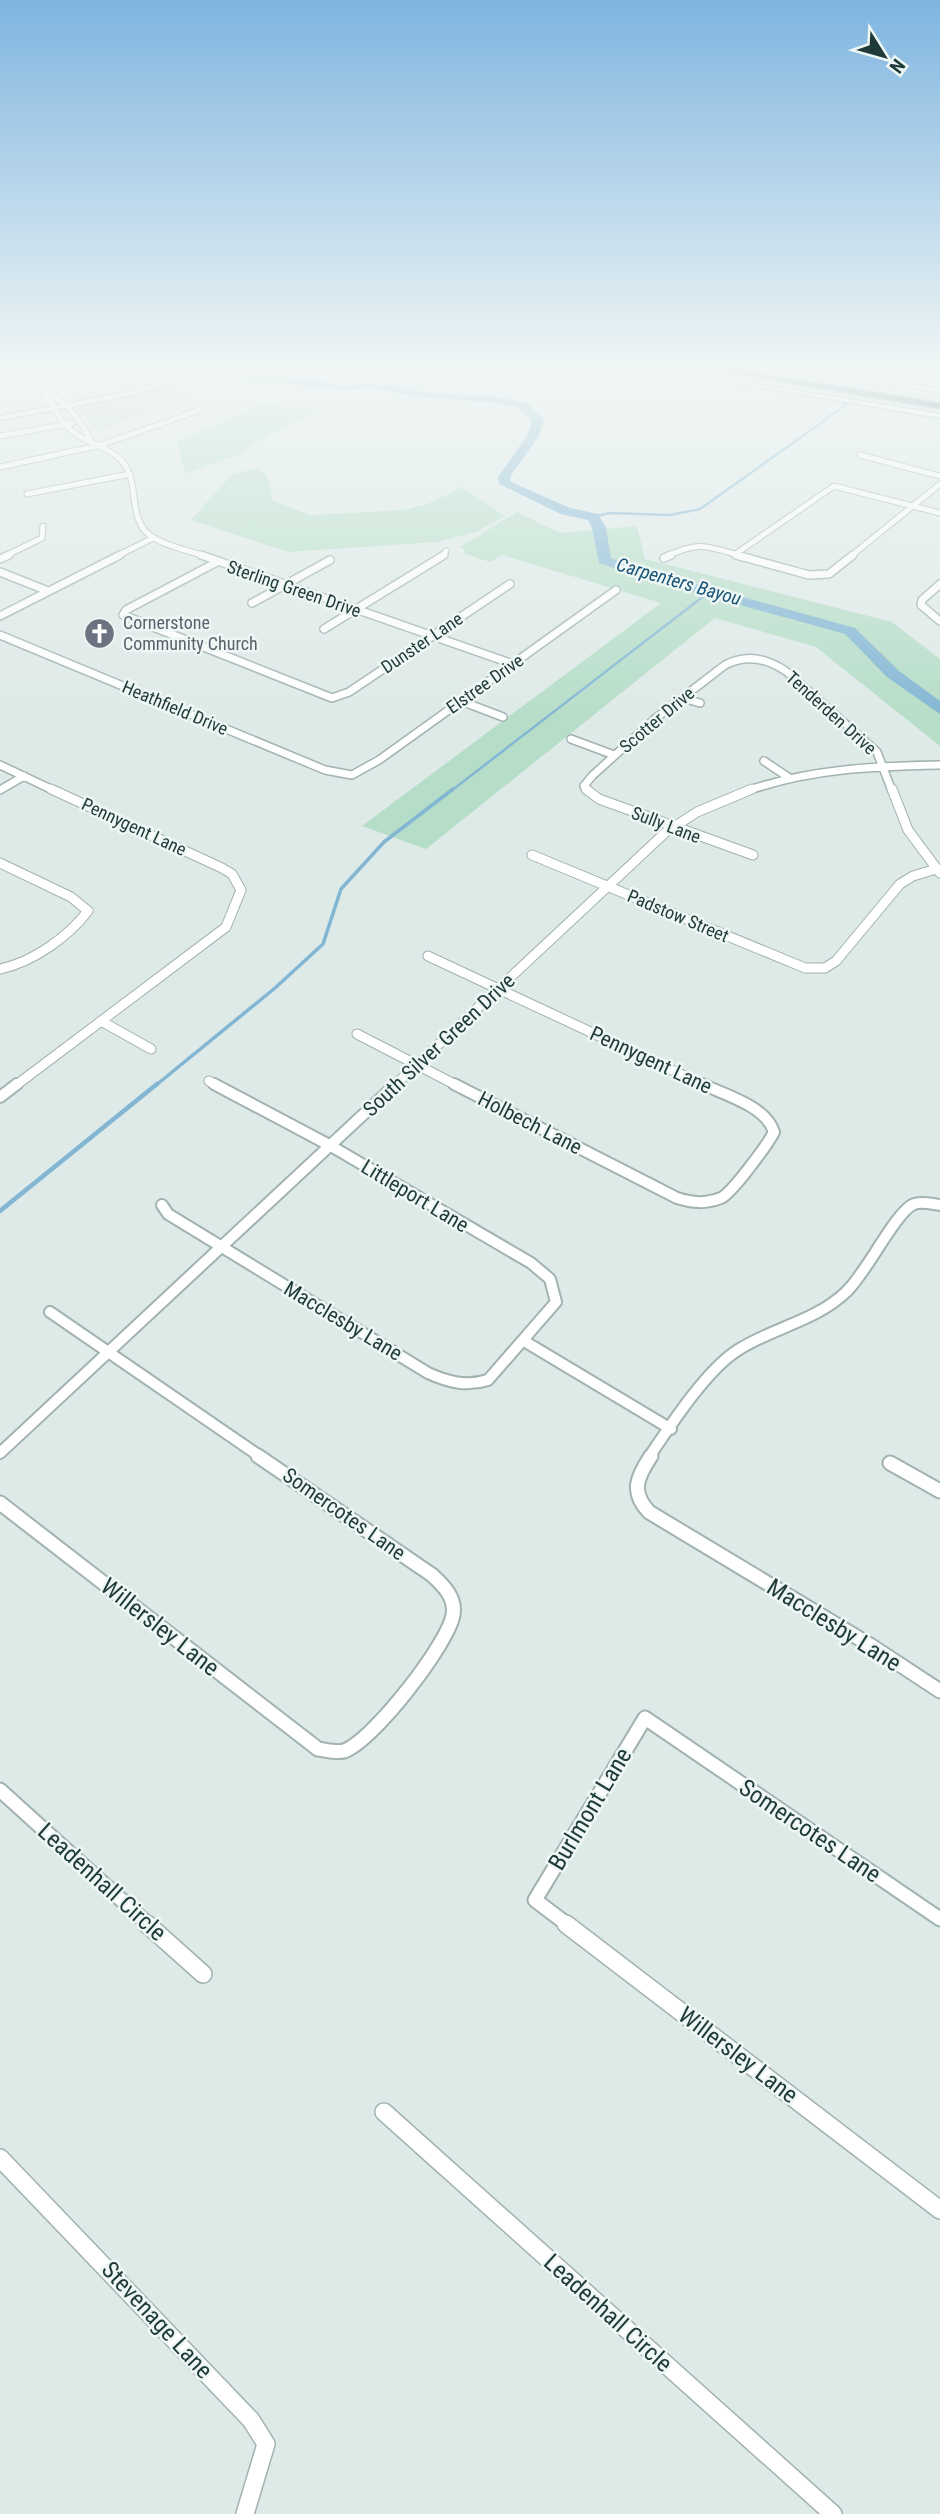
<svg xmlns="http://www.w3.org/2000/svg" width="940" height="2514" font-family="'Roboto Condensed',sans-serif">
	<rect width="100%" height="100%" fill="#deeae8"/>
	<path fill="#ccdad7" d="M280,370H413L402,382Z
		M157,389L194,393L97,432L75,407Z"/>
	<path fill="#b6ddc8" d="M261,405L317,410L249,446L242,453L185,474L177,442Z
		M258,468L267,475L273,501L310,515L404,510L430,503L462,487L505,516L476,532L437,542L288,552L191,520L232,474Z
		M517,512L560,533L637,526L645,559L892,622L940,659V746L816,647L715,618L426,849L362,826L661,603L502,555L490,562L465,554V550L460,547Z"/>
	<g fill="none" stroke-linecap="round" stroke-linejoin="round">
		<path stroke="#83b6d3" stroke-width="2.5" d="M593,517L609,513L670,515L700,509L839,410L877,370
			M451,791L709,592"/>
		<path stroke="#83b6d3" stroke-width="3.5" d="M155,1086L275,988L323,944L341,889L384,842L453,789"/>
		<path stroke="#83b6d3" stroke-width="4.5" d="M0,1211L157,1084"/>
		<path fill="#83b6d3" fill-rule="evenodd" d="M198,370H226L338,384L376,383L418,391L498,397L526,403L544,419L540,434L510,477L511,482L570,508L598,514L606,528L611,558L663,575L855,628L899,671L940,701V714L887,677L845,634L653,581L599,563L592,528L588,520L561,514L499,484L498,477L528,434L532,420L518,408L498,403L418,397L376,389L338,390L203,373Z"/>
		<defs>
			<path id="minor-far5" d="M0,380C44,383 71,401 91,441
				M48,390L45,393C54,408 63,426 79,436C93,444 109,448 121,460C142,482 125,522 154,538C169,547 189,551 206,556
				M0,436L73,423
				M860,455L940,476
				M0,467L101,445L200,410
				M27,494L130,474
				M737,553L834,486L940,513
				M5,556L42,538L43,526
				M117,556L153,538
				M443,556L446,551
				M667,556C701,540 708,547 742,556
				M851,556L940,484"/>
			<path id="minor-far4" d="M201,555L513,664
				M736,555L809,575L829,574L853,555
				M664,558L671,555
				M0,559L9,555
				M217,562L126,610L123,615L332,698L349,692L510,584
				M0,572L48,591
				M940,584L922,600L921,605L940,621
				M252,603L330,560
				M0,616L120,555
				M324,629L444,555
				M0,635L325,770L352,775L379,760L616,590
				M682,698L700,703
				M461,701L503,717
				M571,739L614,755
				M764,761L788,777
				M0,765L55,791
				M0,790L24,776
				M587,791L584,786L592,776L656,718L725,665C746,654 767,658 787,672L877,752L892,791
				M747,791C809,769 875,766 940,765"/>
			<path id="minor-far3" d="M586,789L599,799L753,855
				M892,789L908,830L940,873
				M532,855L805,968H825L836,961L900,884L913,876L936,869
				M0,863L71,897L88,911C68,937 33,962 0,969
				M428,956L706,1086
				M101,1021L151,1049
				M357,1034L458,1086
				M209,1081L218,1086
				M15,1086L226,927L241,890L232,874L222,868L51,789
				M394,1086L666,832L697,812L752,789"/>
			<path id="minor-far2" d="M454,1084L677,1198C693,1203 705,1204 721,1198C732,1193 768,1144 774,1132C766,1106 725,1095 702,1084
				M0,1097L17,1084
				M162,1205L168,1214L428,1373C448,1382 466,1387 488,1380L556,1302L550,1279L531,1263L331,1146L214,1084
				M50,1312L261,1457
				M524,1341L671,1429
				M0,1453L396,1084
				M649,1457C670,1426 707,1369 738,1350C772,1328 816,1321 846,1292C866,1274 896,1211 914,1204C921,1201 932,1204 940,1205"/>
			<path id="minor-far1" d="M651,1456C637,1477 630,1492 649,1512L870,1645L940,1691
				M890,1463L940,1491
				M0,1503L318,1749C326,1750 337,1753 344,1751C373,1741 448,1644 453,1615C456,1598 444,1586 432,1575L258,1456
				M0,1790L149,1925
				M568,1925L535,1900L645,1718L940,1919"/>
			<path id="minor" d="M147,1924L203,1974
				M566,1924L940,2210
				M384,2112L833,2514
				M0,2158L251,2420L266,2444L245,2514"/>
			<path id="secondary" d="M212,370H222L128,396L0,420V416L127,392Z
				M661,370H674L940,414V418Z
				M816,370H830L940,389V393Z"/>
			<path id="motorway" d="M692,370H739L940,403V409L741,375L696,373Z"/>
		</defs>
		<use href="#minor-far5" stroke="#a1b2b0" stroke-width="7"/>
		<use href="#minor-far4" stroke="#a1b2b0" stroke-width="10"/>
		<use href="#minor-far3" stroke="#a1b2b0" stroke-width="11"/>
		<use href="#minor-far2" stroke="#a1b2b0" stroke-width="14"/>
		<use href="#minor-far1" stroke="#a1b2b0" stroke-width="17"/>
		<use href="#minor" stroke="#a1b2b0" stroke-width="20"/>
		<use href="#secondary" stroke="#9db7b3" stroke-width="3"/>
		<use href="#motorway" stroke="#bcc4c4" stroke-width="4"/>
		<use href="#minor-far5" stroke="#fff" stroke-width="5"/>
		<use href="#minor-far4" stroke="#fff" stroke-width="7"/>
		<use href="#minor-far3" stroke="#fff" stroke-width="9"/>
		<use href="#minor-far2" stroke="#fff" stroke-width="10"/>
		<use href="#minor-far1" stroke="#fff" stroke-width="13"/>
		<use href="#minor" stroke="#fff" stroke-width="17"/>
		<use href="#secondary" fill="#fff" fill-rule="evenodd"/>
		<use href="#motorway" fill="#2a6868" fill-rule="evenodd"/>
	</g>
	<linearGradient id="sky" x2="0" y2="1"><stop stop-color="#7fb5e0"/><stop offset="0.51" stop-color="#f0f6f5"/><stop offset="1" stop-color="#f0f6f5" stop-opacity="0"/></linearGradient>
	<rect width="940" height="722" fill="url(#sky)"/>
	<defs>
		<symbol id="church-disc" viewBox="-11 -11 22 22"><circle r="9.5" fill="#6b7280" stroke="#eff7f5"/><path d="M-1.2-6h2.4v3.5h3.3v2.4h-3.3V6h-2.4V-.1h-3.3v-2.4h3.3Z" fill="#fff"/></symbol>
	</defs>
	<g fill-rule="evenodd">
		<use href="#church-disc" x="82" y="616" width="35" height="35"/>
	</g>
	<g text-anchor="middle" stroke-width="5" stroke-linejoin="round" paint-order="stroke">
		<g font-size="18" fill="#1f3b39" stroke="#eff7f5">
			<text transform="translate(294 589) rotate(19)" y="6">Sterling Green Drive</text>
			<text transform="translate(422 643) rotate(-34)" y="6">Dunster Lane</text>
			<text transform="translate(485 684) rotate(-35)" y="6">Elstree Drive</text>
			<text transform="translate(175 708) rotate(23)" y="6">Heathfield Drive</text>
			<text transform="translate(831 713) rotate(42)" y="6">Tenderden Drive</text>
			<text transform="translate(657 720) rotate(-40)" y="6">Scotter Drive</text>
			<text transform="translate(666 825) rotate(21)" y="6">Sully Lane</text>
			<text transform="translate(134 827) rotate(25)" y="6">Pennygent Lane</text>
			<text transform="translate(678 916) rotate(23)" y="6">Padstow Street</text>
		</g>
		<g font-size="18" fill="#5b616d" stroke="#eff7f5" text-anchor="start">
			<text x="123" y="629">Cornerstone<tspan x="123" dy="21">Community Church</tspan></text>
		</g>
		<g font-size="19" font-style="italic" fill="#175478" stroke="#eff7f5">
			<text transform="translate(679 581) rotate(16)" y="7">Carpenters Bayou</text>
		</g>
		<g font-size="21" fill="#1f3b39" stroke="#eff7f5">
			<text transform="translate(439 1045) rotate(-43)" y="7">South Silver Green Drive</text>
			<text transform="translate(651 1060) rotate(25)" y="7">Pennygent Lane</text>
			<text transform="translate(530 1123) rotate(27)" y="7">Holbech Lane</text>
			<text transform="translate(415 1196) rotate(31)" y="7">Littleport Lane</text>
			<text transform="translate(343 1321) rotate(31)" y="7">Macclesby Lane</text>
			<text transform="translate(344 1514) rotate(35)" y="7">Somercotes Lane</text>
		</g>
		<g font-size="24" fill="#1f3b39" stroke="#eff7f5">
			<text transform="translate(834 1625) rotate(32)" y="8">Macclesby Lane</text>
			<text transform="translate(160 1627) rotate(38)" y="8">Willersley Lane</text>
			<text transform="translate(590 1809) rotate(-59)" y="8">Burlmont Lane</text>
			<text transform="translate(810 1831) rotate(34)" y="8">Somercotes Lane</text>
			<text transform="translate(102 1882) rotate(42)" y="8">Leadenhall Circle</text>
			<text transform="translate(738 2055) rotate(37)" y="8">Willersley Lane</text>
			<text transform="translate(608 2313) rotate(42)" y="8">Leadenhall Circle</text>
			<text transform="translate(157 2320) rotate(47)" y="8">Stevenage Lane</text>
		</g>
	</g>
	<g transform="translate(884 56) rotate(127)" stroke="#eff7f5" stroke-width="5" paint-order="stroke">
	<path d="M0-5L12 26L0 18L-12 26Z" fill="#1f3b39"/>
	<text y="-10" font-size="19" font-weight="bold" text-anchor="middle" fill="#1f3b39">N</text>
	</g>
</svg>
